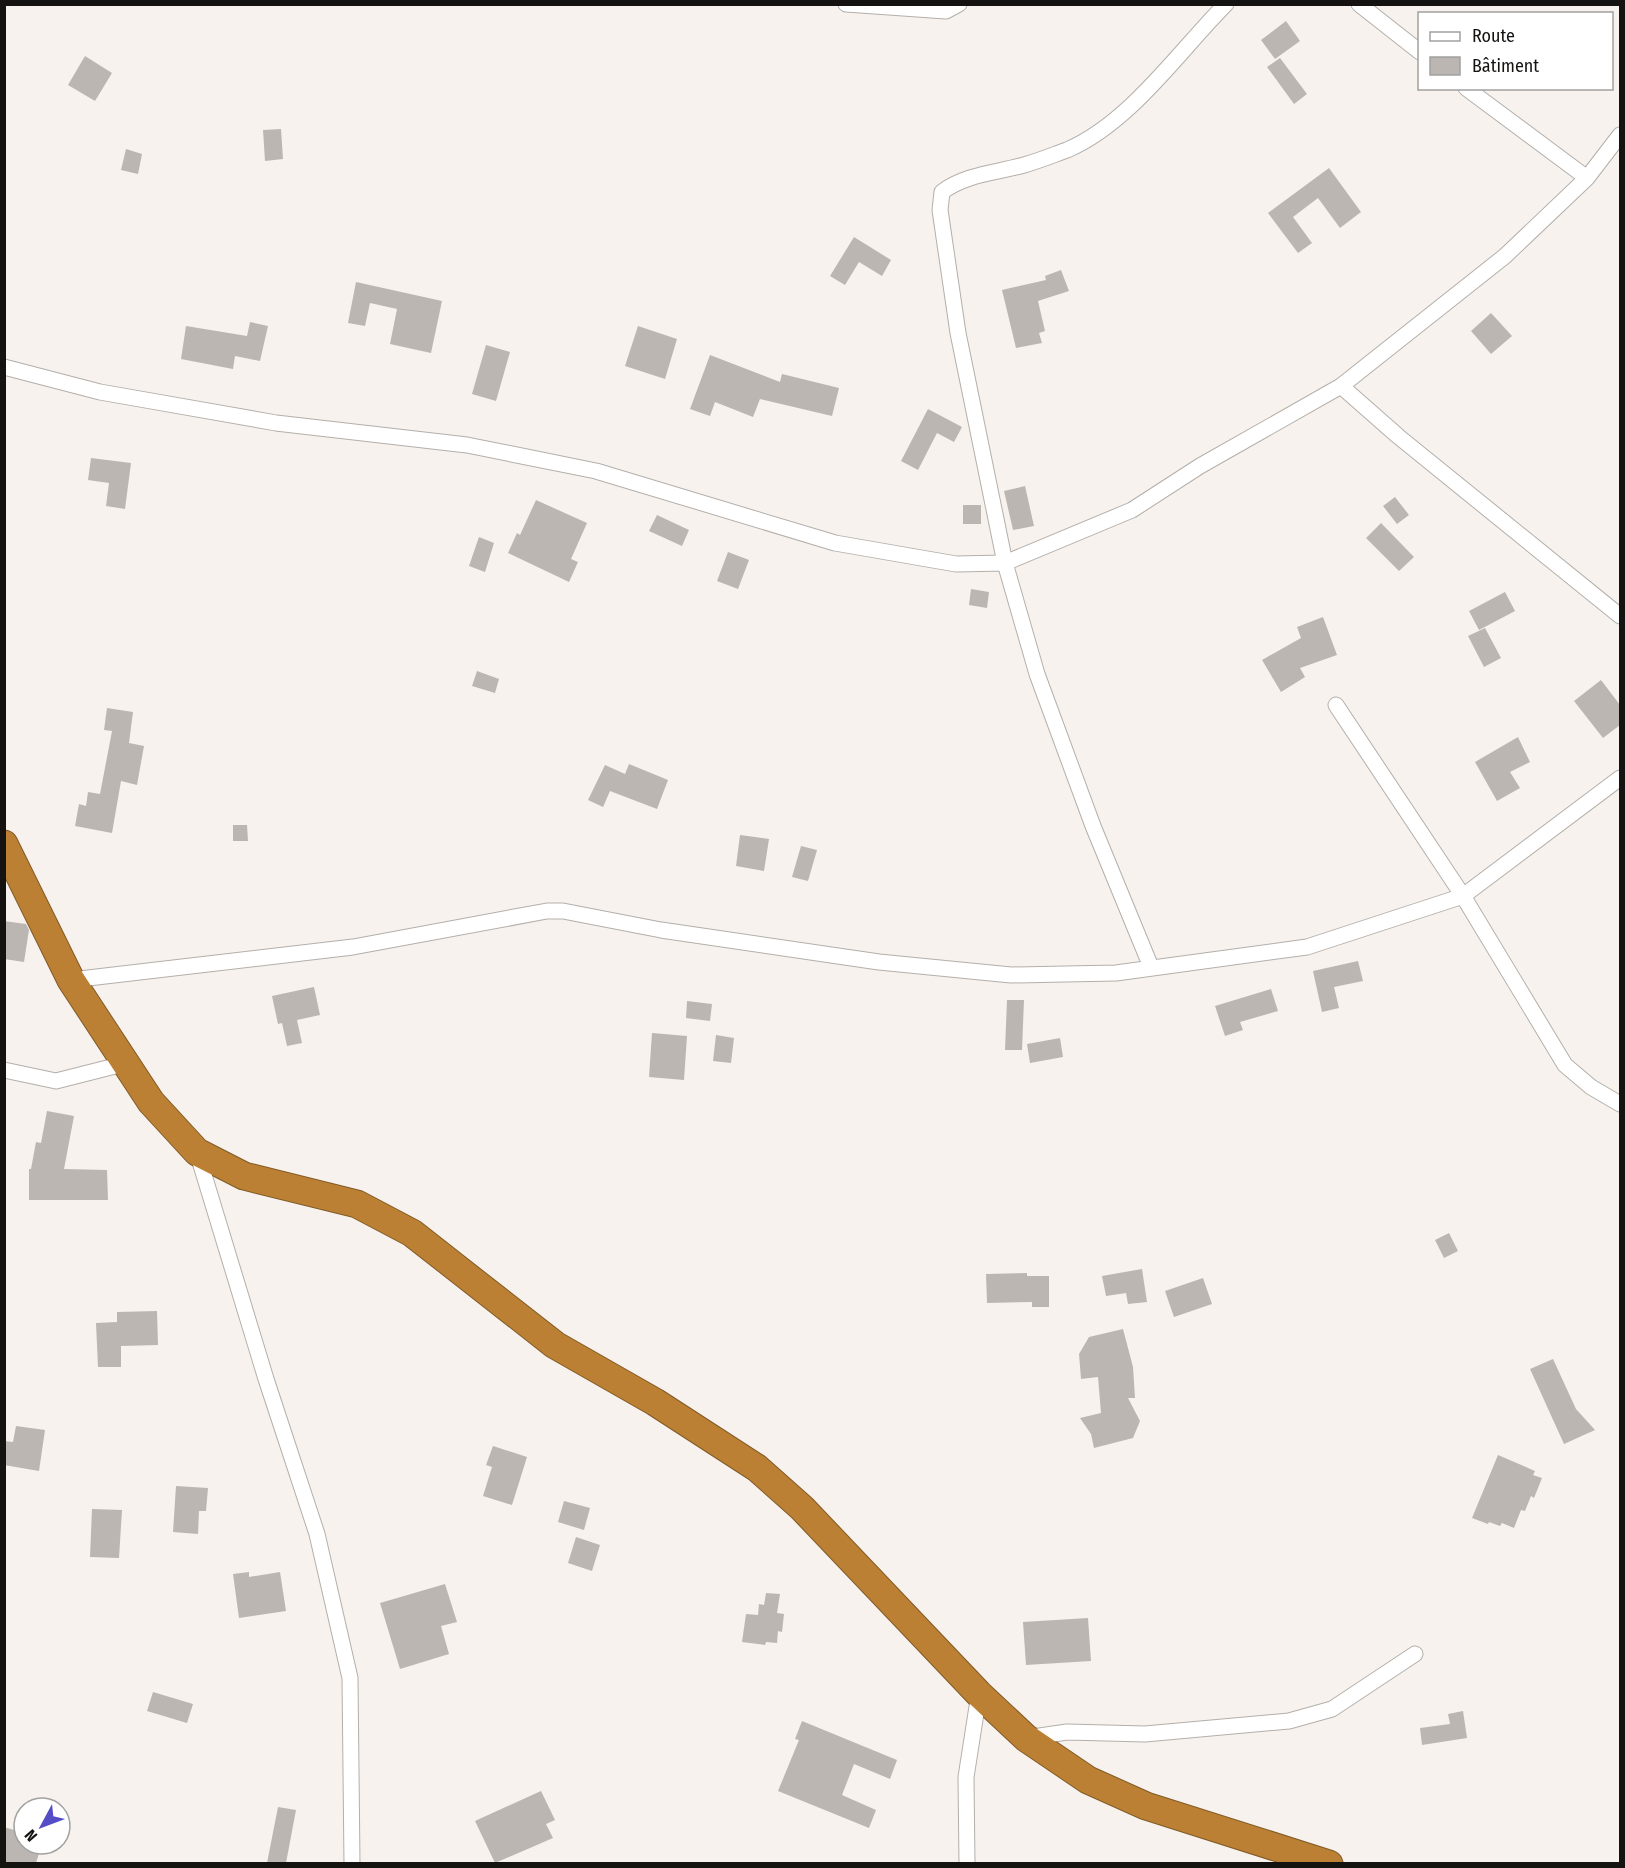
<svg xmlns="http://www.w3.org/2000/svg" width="1625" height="1868" font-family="'Fira Sans Condensed',sans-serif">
	<rect width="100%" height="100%" fill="#f7f2ed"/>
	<path fill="#bbb6b1" d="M1286,21L1300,41L1275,59L1261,40Z
		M85,56L112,73L95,101L68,85Z
		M1280,58L1307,94L1294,104L1267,67Z
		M281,129L283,159L265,161L263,130Z
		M126,149L142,154L138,174L121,170Z
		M1329,168L1361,212L1340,228L1318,198L1293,217L1312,243L1298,253L1268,213Z
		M854,237L891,260L882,276L859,262L845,285L830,276Z
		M1061,270L1069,291L1038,301L1045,331L1039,333L1042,343L1016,348L1002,290L1046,280L1045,276Z
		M356,282L442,301L431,353L390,344L397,309L370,303L365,326L348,323Z
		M1491,313L1512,336L1491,354L1471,331Z
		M250,322L268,326L260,361L235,356L233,369L181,359L186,326L247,336Z
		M638,326L677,339L665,379L625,366Z
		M486,345L510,352L496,401L472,394Z
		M710,355L780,382L782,374L839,388L832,416L760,399L753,417L715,402L710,416L690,409Z
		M928,409L962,427L954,442L937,433L918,470L901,461Z
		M91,458L131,463L125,509L106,506L109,483L88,480Z
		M1025,486L1034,526L1013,530L1004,491Z
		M1395,497L1409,515L1397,524L1383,506Z
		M536,500L587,523L571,559L578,562L569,582L508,553L517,533L520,535Z
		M963,505H981V524H963Z
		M657,515L689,530L682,546L649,531Z
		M1381,523L1414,557L1399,571L1366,538Z
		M479,537L494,543L485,572L469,566Z
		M728,552L749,560L738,589L717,581Z
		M971,589L989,592L987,608L969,605Z
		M1505,592L1515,611L1479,630L1469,611Z
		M1323,617L1337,655L1300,668L1305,677L1281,692L1262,660L1301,638L1297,627Z
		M1485,628L1501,658L1484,667L1468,636Z
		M477,671L499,679L495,693L472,686Z
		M1601,680L1620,705V725L1603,738L1574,701Z
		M107,708L133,712L129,743L144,746L137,785L121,781L112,833L75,826L79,804L86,806L88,792L100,794L112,731L104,730Z
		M1518,737L1530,762L1510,772L1520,788L1497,801L1475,762Z
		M629,764L668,780L657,809L610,791L603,807L588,800L605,765L625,774Z
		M233,825H247L248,841H233Z
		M740,835L769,839L764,871L736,866Z
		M801,846L817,850L808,881L792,877Z
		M4,921L26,924L29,930L24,962L4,959Z
		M1358,961L1363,981L1334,987L1339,1008L1322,1012L1313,971Z
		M314,987L320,1015L297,1020L302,1043L287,1046L282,1023L278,1024L272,996Z
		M1271,989L1278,1011L1240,1022L1243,1030L1225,1036L1215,1006Z
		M1007,1000H1024L1022,1050H1005Z
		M687,1001L712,1004L710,1021L686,1018Z
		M652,1033L687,1036L684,1080L649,1077Z
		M716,1035L734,1038L731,1063L713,1061Z
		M1060,1038L1063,1057L1030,1063L1027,1044Z
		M47,1111L74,1116L64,1169L107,1170L108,1200H29V1169H31L36,1142L41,1143Z
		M1449,1233L1458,1251L1444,1258L1435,1240Z
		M1142,1269L1147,1302L1128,1304L1126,1293L1106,1296L1102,1276Z
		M1027,1273V1276H1049V1307H1032V1302L987,1303L986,1274Z
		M1203,1278L1212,1304L1174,1317L1165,1291Z
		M157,1311L158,1345L121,1346V1367H98L96,1323L117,1322V1312Z
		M1123,1329L1133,1367L1135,1398H1128L1140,1421L1133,1438L1094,1448L1091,1434L1080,1418L1101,1413L1098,1377L1081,1379L1079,1354L1089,1337Z
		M1553,1359L1576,1409L1595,1430L1564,1444L1530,1369Z
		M16,1426L45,1430L39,1471L4,1465V1441L13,1442Z
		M493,1446L527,1457L512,1505L483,1496L492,1467L486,1465Z
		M1498,1455L1535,1471L1533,1475L1542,1478L1534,1498L1531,1496L1525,1511L1521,1510L1514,1528L1502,1523L1500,1526L1489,1522L1488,1524L1472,1518Z
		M176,1486L208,1488L206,1511H199L198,1534L173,1532Z
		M564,1501L590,1508L584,1530L558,1522Z
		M92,1509L122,1510L119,1558L90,1557Z
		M576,1537L600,1545L592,1571L568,1563Z
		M249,1572V1577L280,1572L286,1611L239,1618L233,1574Z
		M445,1584L457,1622L441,1626L449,1654L400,1669L380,1603Z
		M766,1593L780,1594L777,1613L784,1614L782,1632L778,1631L777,1643L766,1642L765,1645L742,1642L746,1614L758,1615L759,1604L764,1605Z
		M1088,1618L1091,1661L1026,1665L1023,1622Z
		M153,1692L193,1704L187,1723L147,1711Z
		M1463,1711L1467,1738L1422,1745L1420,1728L1450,1724L1448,1714Z
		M802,1721L897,1760L890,1779L854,1764L842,1795L876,1810L869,1828L778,1791L799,1740L795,1739Z
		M541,1791L555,1820L546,1824L553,1838L495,1863L475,1821Z
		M278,1807L296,1810L286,1863H267Z
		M4,1827L24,1833V1844H42L36,1863H4Z"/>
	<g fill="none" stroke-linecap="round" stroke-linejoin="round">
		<defs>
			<path id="street" d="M846,4L946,11L959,4
				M1359,4L1420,52
				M1466,88L1587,178
				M4,367L100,392L276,423L467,445L596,471L835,543L956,564L1005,563L1132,510L1200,466L1341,386L1505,256L1587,178L1620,135
				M1341,386L1399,437L1620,616
				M1336,705L1463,896L1565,1065L1591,1087L1620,1104
				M1151,967L1093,826L1037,674L1005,563L958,333L940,210L942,192C966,174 996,173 1024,165C1038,161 1053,155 1067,150C1130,123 1179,51 1226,4
				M71,980L353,947L547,911H563L661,930L879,962L1011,975L1116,973L1307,947L1463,896L1620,778
				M4,1070L56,1081L127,1063
				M197,1152L266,1379L317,1534L350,1678L352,1864
				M1026,1738L1067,1732L1145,1734L1289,1721L1332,1709L1415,1654
				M967,1864L966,1777L979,1694"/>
			<path id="highway" d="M4,844L71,980L151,1102L197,1152L244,1176L357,1204L412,1233L555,1345L655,1402L757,1468L802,1508L979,1694L1026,1738L1088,1780L1146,1806L1329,1864"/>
		</defs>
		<use href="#street" stroke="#b4afaa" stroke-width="17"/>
		<use href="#highway" stroke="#815a27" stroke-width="29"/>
		<use href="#street" stroke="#fff" stroke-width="15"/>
		<use href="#highway" stroke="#bb8033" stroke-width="27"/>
	</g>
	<rect width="1625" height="1868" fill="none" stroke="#151311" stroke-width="12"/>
	<rect x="1418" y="12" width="195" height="78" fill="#ffffff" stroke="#a1a1a0" stroke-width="1.5"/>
	<rect x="1430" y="32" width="30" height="9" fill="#ffffff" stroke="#a1a1a0" stroke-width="1.5"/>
	<text x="1472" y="42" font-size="18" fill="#151311">Route</text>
	<rect x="1430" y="57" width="30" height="18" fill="#bbb6b1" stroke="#a1a1a0" stroke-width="1.5"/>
	<text x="1472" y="72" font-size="18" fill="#151311">Bâtiment</text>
	<g transform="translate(42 1826) rotate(229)"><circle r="28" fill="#ffffff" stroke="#a1a1a0" stroke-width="1.5"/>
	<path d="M0-4.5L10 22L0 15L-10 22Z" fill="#544dc5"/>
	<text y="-9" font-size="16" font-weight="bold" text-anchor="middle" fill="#151311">N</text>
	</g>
</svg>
